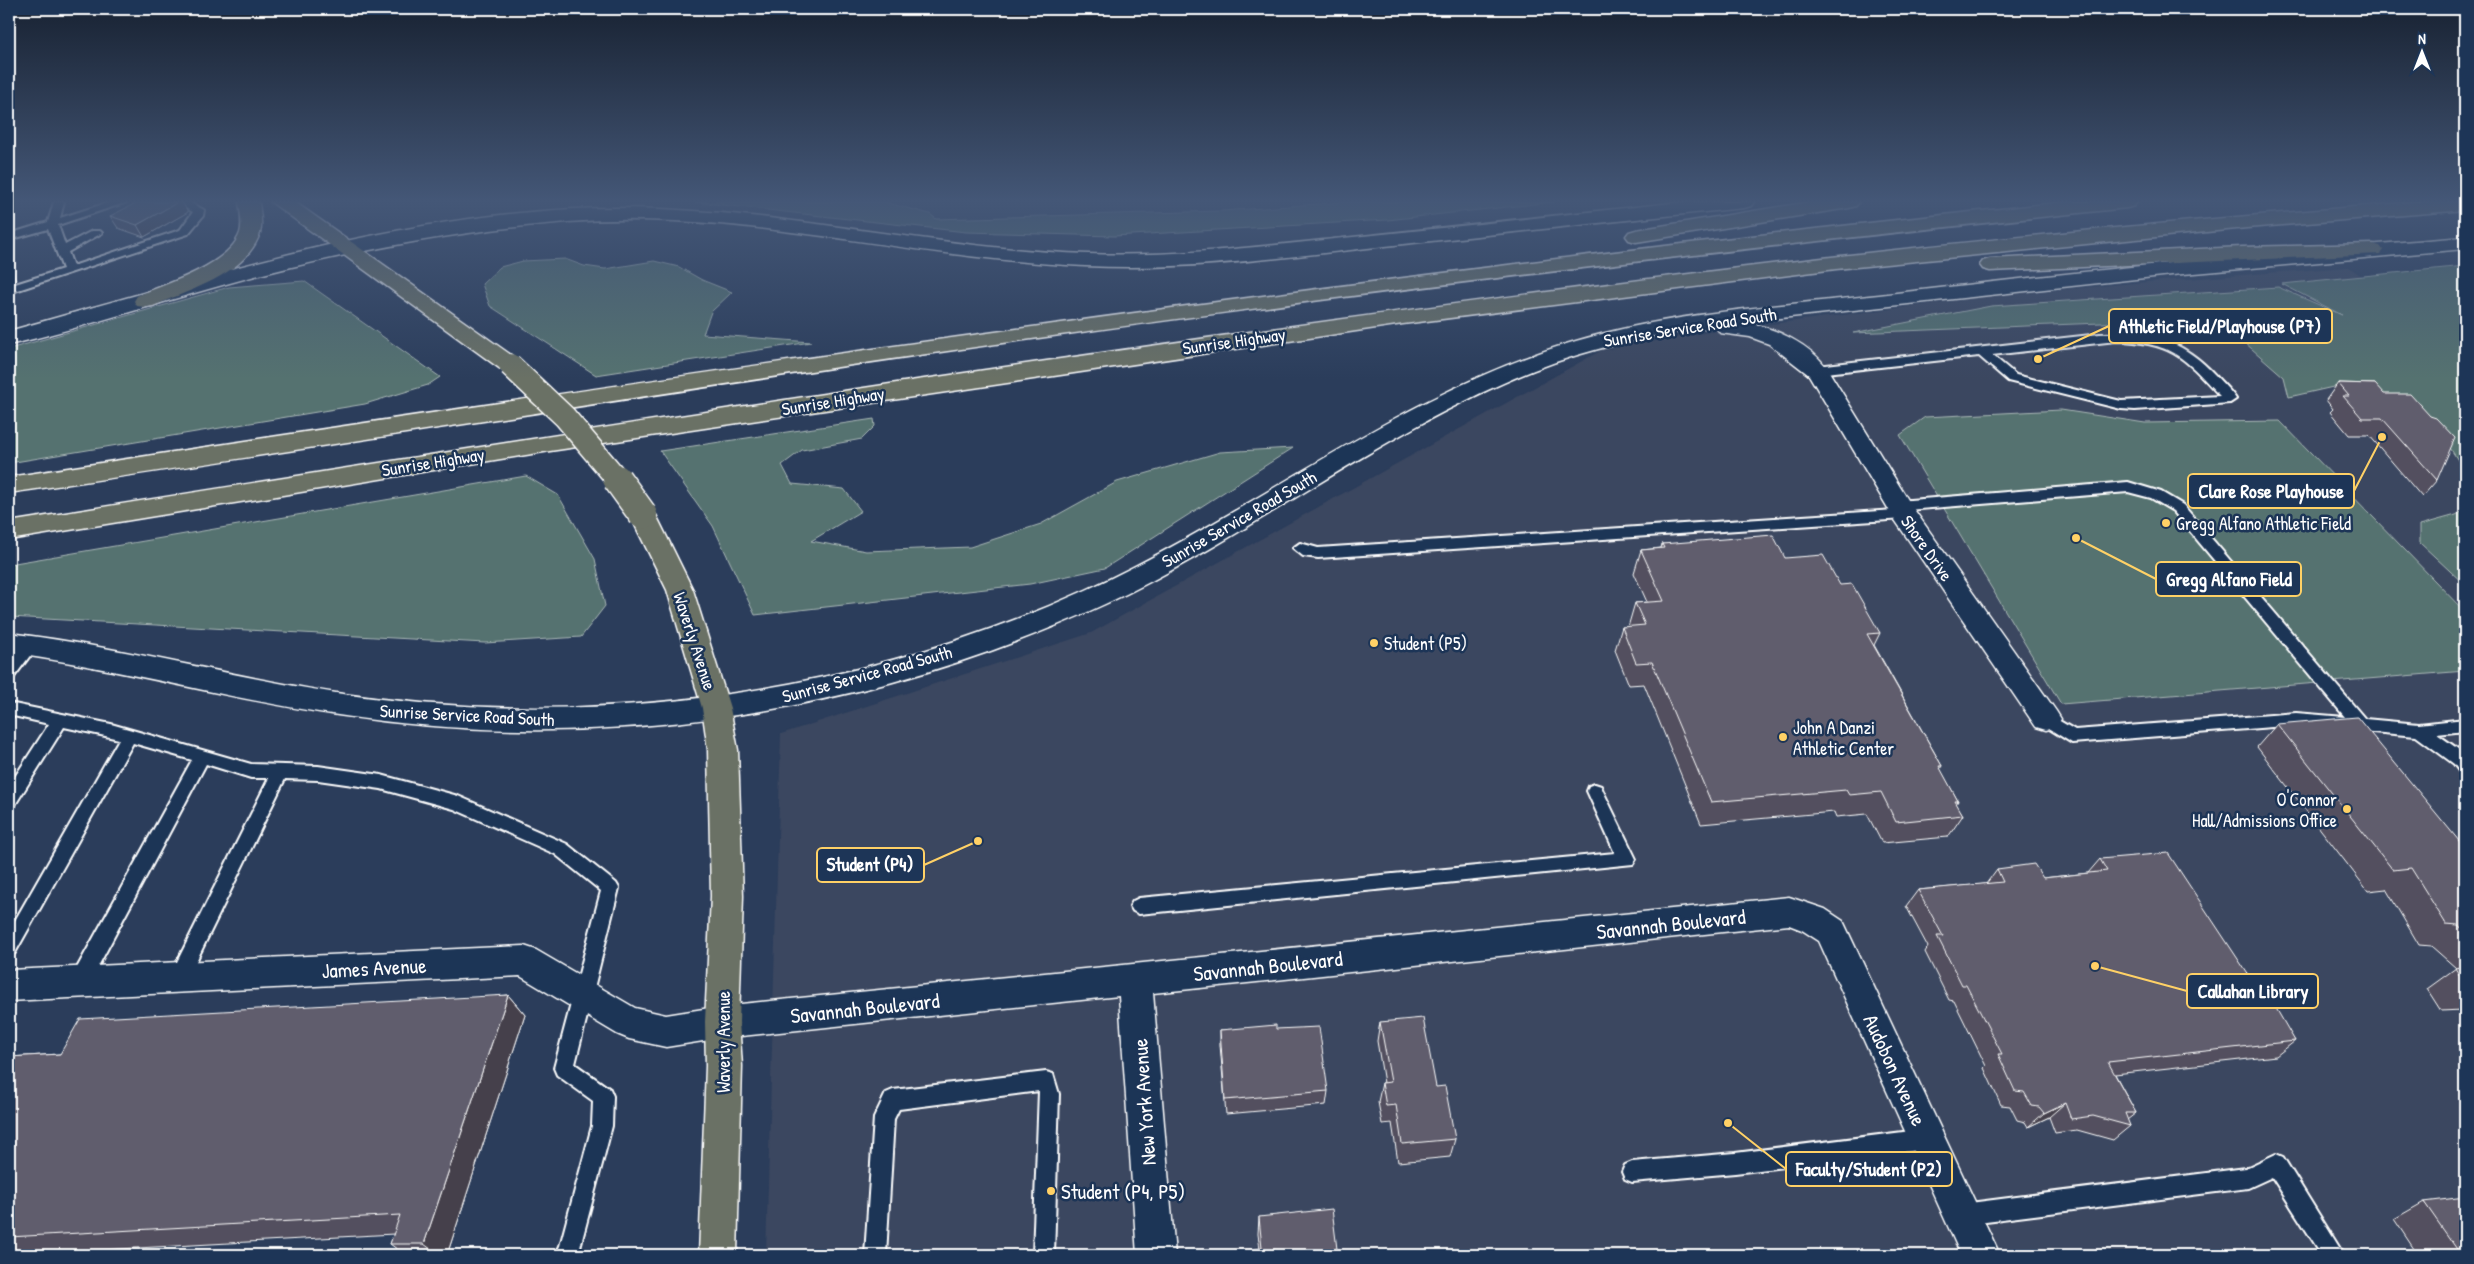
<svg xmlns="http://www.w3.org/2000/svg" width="2474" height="1264" viewBox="0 0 2474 1264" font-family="'Patrick Hand',sans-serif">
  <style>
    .built { fill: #3b4760 }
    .green { fill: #55726f; stroke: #aab8b7 }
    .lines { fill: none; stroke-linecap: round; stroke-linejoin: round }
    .service-casing { stroke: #fff; stroke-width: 4 }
    .minor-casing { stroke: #fff; stroke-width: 3 }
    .secondary-casing { stroke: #fff; stroke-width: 3 }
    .primary-casing { stroke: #fff; stroke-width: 3 }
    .motorway-casing { stroke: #fff; stroke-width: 3 }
    .service { fill: #1d3557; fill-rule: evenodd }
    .minor { fill: #1d3557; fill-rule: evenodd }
    .secondary { fill: #1d3557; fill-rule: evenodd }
    .primary { fill: #6b7165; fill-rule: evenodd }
    .motorway { fill: #6b7165; fill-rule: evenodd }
    .primary-bridge-far1-casing { stroke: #fff; stroke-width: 25; stroke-linecap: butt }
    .primary-bridge-casing { stroke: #fff; stroke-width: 31; stroke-linecap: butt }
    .primary-bridge-far1 { stroke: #6b7165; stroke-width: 22 }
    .primary-bridge { stroke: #6b7165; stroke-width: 28 }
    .wall { fill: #53505e; stroke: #fff }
    .shaded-wall { fill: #44414c; stroke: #fff }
    .building { fill: #615d6d; stroke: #fff }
    .poi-dot { fill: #ffd166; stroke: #1d3557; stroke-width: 2 }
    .labels { text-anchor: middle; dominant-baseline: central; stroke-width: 5; stroke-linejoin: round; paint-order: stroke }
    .street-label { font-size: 18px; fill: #fff; stroke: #1d3557 }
    .poi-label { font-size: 18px; fill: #fff; stroke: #1d3557; text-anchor: start }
    .near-street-label { font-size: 21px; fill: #fff; stroke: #1d3557 }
    .near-poi-label { font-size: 21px; fill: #fff; stroke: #1d3557; text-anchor: start }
    .leader { fill: none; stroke: #ffd166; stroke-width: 2 }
    .callout-dot { fill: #ffd166; stroke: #1d3557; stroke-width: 2 }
    .callout { fill: #1d3557; stroke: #ffd166; stroke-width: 2 }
    .callout-label { font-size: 19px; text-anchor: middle; font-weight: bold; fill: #fff }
  </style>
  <rect width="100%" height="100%" fill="#2b3d5b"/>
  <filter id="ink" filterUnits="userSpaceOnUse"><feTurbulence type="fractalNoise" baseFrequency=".02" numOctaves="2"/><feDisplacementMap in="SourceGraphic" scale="10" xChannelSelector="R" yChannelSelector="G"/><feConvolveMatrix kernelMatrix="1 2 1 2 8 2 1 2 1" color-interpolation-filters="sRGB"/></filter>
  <g filter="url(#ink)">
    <path class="built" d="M2349 267 2465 350V1255H766L781 734 1091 633 1602 350 1710 332 2000 295 2135 283Z"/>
    <path class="green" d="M695 202H884L930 214 936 219 1222 211 1344 202H1554L1387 220 1114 236 966 232Z
      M565 259 584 266 605 269 654 261 679 267 702 280 732 292 711 312 703 334 811 342 596 375 490 306 482 284 500 267 523 261Z
      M2465 266V471L2441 434 2342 385 2289 397 2284 377 2244 342 2175 320 1853 333 1991 306 2278 287 2342 315 2282 284Z
      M304 281 440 377 428 385 365 404 9 463V349L229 287Z
      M2061 410 2145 423 2280 421 2465 612V671L2061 704 1900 435 1925 417Z
      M874 419 875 426 862 439 802 450 782 465 792 484 844 489 861 511 811 541 866 551 970 547 1041 524 1117 482 1220 452 1293 448 1105 568 1030 584 755 615 713 526 660 451Z
      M526 476 558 495 595 559 605 606 581 637 485 643 9 617V564Z
      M2465 510V585L2420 543V525L2456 515Z"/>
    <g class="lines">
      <g class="service-casing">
        <path id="service" d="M54 202H64L60 218 110 202H127L58 225 65 245 92 231H100L102 233 68 252 73 266 180 230 193 212 174 202H189L204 210 203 216 188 234 9 293V286L63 269 48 229 9 240V234L48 222Z
          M2100 334C2150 332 2181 338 2216 376 2222 383 2231 391 2236 399L2230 403 2135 410 2121 409 2008 381 1979 356 1817 374 1811 370 1817 366ZM2116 341C2172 342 2184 357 2220 396L2121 401 2016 375 1992 355Z
          M2128 482 2161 492 2183 505 2365 719 2419 724 2465 719V731L2437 734 2465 754V773L2459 771 2454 764 2416 736 2296 725 2072 743 2040 723 2038 719 2040 715 2046 713 2075 730 2296 713 2345 717 2173 511 2151 498 2128 492 1907 510 1911 514 1904 519 1318 558 1303 556 1293 548 1300 543 1318 548 1895 510 1891 506 1898 501Z
          M30 639 35 641 38 645 14 677 9 679V662L25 641Z
          M9 703 111 724 251 764 318 766 381 775 458 796 567 844 616 883 619 888 575 1064 610 1089 613 1096 612 1126 578 1255H555L560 1246 592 1126 593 1101 557 1075 554 1068 601 891 555 854 454 809 381 789 318 780 285 779 185 984 178 986 171 984 169 978 269 778H251L206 764 86 989 79 991 72 989 70 983 72 977 192 760 133 743 15 953 9 955V931L119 739 64 727 15 805 9 807V786L49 724 9 715Z
          M1595 784 1601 786 1603 791 1636 859 1633 864 1139 914 1133 911 1130 906 1133 901 1139 898 1615 853 1587 791 1589 786Z
          M1046 1072 1053 1074 1059 1094 1054 1255H1033L1039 1091 899 1109 894 1119 886 1255H865L874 1118 886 1093 893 1090Z
          M1927 1129 1934 1132 1937 1139 1934 1146 1927 1149 1735 1173 1632 1182 1625 1179 1622 1172 1625 1165 1632 1162 1735 1153Z
          M2276 1154 2283 1157 2344 1255H2322L2272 1177 2248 1188 1962 1224 1955 1221 1952 1214 1955 1207 1962 1204 2246 1168Z"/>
      </g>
      <g class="minor-casing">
        <path id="minor" d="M1817 363 1825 365 1913 508 2056 711 2061 719 2056 727 2046 730 2036 727 1895 520 1806 370 1809 365Z
          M1789 897 1825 909 1843 921 2000 1255H1961L1819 941 1802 930 1789 925 1153 993 1175 1255H1137L1119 996 722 1038 666 1047 629 1039 617 1034 520 976 9 1001V970L524 946 536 950 635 1008 666 1015 722 1006Z"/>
      </g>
      <g class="secondary-casing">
        <path id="secondary" d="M1681 202H1754L1751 206 1744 208C1621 220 1498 234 1376 247 1279 258 1183 271 1085 266 912 259 742 209 568 222 462 230 358 250 255 276 173 298 92 325 9 345V331C193 280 380 219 572 209 747 200 915 248 1088 254 1174 257 1258 247 1343 238 1455 227 1568 214 1681 202Z
          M2465 237V249L2172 275 1745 322C1775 328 1811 344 1828 370L1825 375 1817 377 1809 375 1769 344 1750 337 1720 333 1717 328 1719 326C1656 334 1593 347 1534 370 1383 430 1253 535 1105 604 866 715 599 755 338 715 227 699 119 668 9 653V633C119 646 226 676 336 693 590 731 852 696 1086 590 1253 514 1399 393 1576 341 1674 312 1778 306 1879 295 2074 272 2269 252 2465 237Z"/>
      </g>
      <g class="primary-casing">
        <path id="primary" d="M239 202H259C260 212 263 224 260 233 246 275 189 290 153 306L145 307 137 306 134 301 137 296C166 284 229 265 240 233 243 223 240 212 239 202Z
          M271 202H295L518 360 521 365 518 370 510 372 502 370Z
          M643 506 652 509 656 515 693 590 730 708 738 750 743 896 739 1022 742 1066 737 1255H699L706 1066 705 1022 711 896 708 750 702 708 667 590 630 515 634 509Z"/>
      </g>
      <g class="motorway-casing">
        <path id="motorway" d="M1810 202H1859L1856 206 1849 208 1636 242 1629 240 1626 236 1629 232 1636 230Z
          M2066 202H2137L2134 206 2127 208C1771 245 1415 285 1060 335 709 384 359 442 9 493V477C693 372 1378 272 2066 202Z
          M2414 202H2465V210L2247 228 1836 269 1403 324 550 451 9 540V522C615 425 1222 328 1831 257 2025 235 2220 218 2414 202Z
          M2373 244 2380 246 2383 250 2380 254 1990 271 1983 269 1980 265 1983 261 1990 259 2242 247Z"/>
      </g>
      <use href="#service" class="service"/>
      <use href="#minor" class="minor"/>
      <use href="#secondary" class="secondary"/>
      <use href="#primary" class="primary"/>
      <use href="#motorway" class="motorway"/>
      <g class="primary-bridge-far1-casing">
        <path id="primary-bridge-far1" d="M510 365 565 417 618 480"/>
      </g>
      <g class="primary-bridge-casing">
        <path id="primary-bridge" d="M617 479 643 515"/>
      </g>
      <use href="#primary-bridge-far1" class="primary-bridge-far1"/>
      <use href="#primary-bridge" class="primary-bridge"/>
    </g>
    <path class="wall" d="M188 212 144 237 118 228 110 216Z
      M2338 383 2375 384 2437 480 2422 497 2369 435H2349L2330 412 2333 409 2326 400Z
      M1662 544 1785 558 1840 585 1880 633 1874 645 1942 766 1940 769 1958 801 1956 804 1963 815 1948 837 1882 843 1867 814 1836 817 1834 812 1701 824 1644 684 1629 685 1615 650 1622 627H1628L1635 603 1647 602 1634 573 1641 550 1661 548Z
      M2277 724 2464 847H2465V1014L2462 1010 2441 1011 2427 989 2456 968 2431 946 2419 945 2386 889 2368 891 2257 747Z
      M2100 859 2259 991 2295 1041 2276 1056 2115 1074 2136 1113 2127 1120 2130 1126 2113 1140 2077 1130 2055 1133 2049 1117 2028 1127 2025 1122 2017 1120 2010 1106 2001 1105 1984 1068 1986 1066 1954 1001 1949 1000 1925 952 1928 947 1906 906 1918 890 1986 884 1997 869 2043 878 2088 873Z
      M508 995 525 1015 447 1255H405L390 1244 394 1234 9 1255V1057L60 1054Z
      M1380 1022 1436 1087 1455 1139 1450 1157 1398 1162 1392 1123 1382 1124 1378 1102 1382 1083H1384L1377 1041Z
      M1276 1029 1328 1091 1326 1105 1226 1114 1220 1045V1030Z
      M2424 1202 2465 1255H2418L2394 1219Z
      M1259 1217 1337 1249 1336 1255H1244V1251L1260 1249 1258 1234Z"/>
    <path class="shaded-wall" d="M178 202H182L188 212 144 237 137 225Z
      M9 262 16 280 9 282Z
      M508 995 525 1015 447 1255H439L424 1244Z
      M2065 1103 2049 1117 2028 1127 2044 1113Z"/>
    <path class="building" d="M138 202H178L137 225 110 216Z
      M2338 383 2375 384 2384 394H2410L2430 416 2436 418 2455 438 2437 480 2382 418H2362L2343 396H2349Z
      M1773 535 1785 558 1823 555 1840 585 1852 584 1880 633 1867 634 1942 766H1939L1958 801H1955L1963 815 1896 822 1881 792 1849 795 1846 790 1711 802 1652 662 1636 663 1622 627 1645 625 1635 603 1664 601 1641 550 1664 548 1662 544Z
      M2357 717 2464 847H2465V931L2458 925 2446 924 2411 868 2393 870 2277 724Z
      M2168 853 2259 991H2266L2295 1041 2108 1062 2136 1113H2125L2130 1126 2093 1116 2071 1119 2065 1103 2044 1113 2039 1107 2032 1106 2024 1092 2015 1091 1998 1054H2002L1966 985H1962L1937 936H1943L1918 890 2003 882 1997 869 2034 864 2043 878 2107 871 2100 859Z
      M2465 966V984L2455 968Z
      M508 995 424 1244H390L400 1215 9 1237V1057L60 1054 80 1019Z
      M1423 1018 1436 1087 1445 1086 1455 1139 1402 1144 1396 1105 1386 1106 1382 1083 1391 1082 1380 1022Z
      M1276 1025V1029L1319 1027 1328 1091 1225 1100 1220 1030Z
      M2465 1197V1255H2461L2424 1202Z
      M1332 1209 1337 1249 1316 1251 1317 1255H1244V1251L1262 1248 1259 1217Z"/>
  </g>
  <linearGradient id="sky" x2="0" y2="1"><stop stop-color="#182232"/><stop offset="0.53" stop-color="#445777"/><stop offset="1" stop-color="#445777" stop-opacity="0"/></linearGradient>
  <rect width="2474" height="379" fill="url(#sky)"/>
  <g class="poi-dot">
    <circle cx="2166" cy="523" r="5"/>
    <circle cx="1374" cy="643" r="5"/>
    <circle cx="1783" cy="737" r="5"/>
    <circle cx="2347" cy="809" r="5"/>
    <circle cx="1051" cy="1191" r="5"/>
  </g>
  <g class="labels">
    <g class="street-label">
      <text transform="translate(1690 327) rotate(-9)">Sunrise Service Road South</text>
      <text transform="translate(1234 341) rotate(-8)">Sunrise Highway</text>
      <text transform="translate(833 401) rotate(-9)">Sunrise Highway</text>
      <text transform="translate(433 462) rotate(-9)">Sunrise Highway</text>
      <text transform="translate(1239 519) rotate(-30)">Sunrise Service Road South</text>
      <text transform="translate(1927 548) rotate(55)">Shore Drive</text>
      <text transform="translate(695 641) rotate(72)">Waverly Avenue</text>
      <text transform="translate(867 674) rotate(-15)">Sunrise Service Road South</text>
      <text transform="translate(467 715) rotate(3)">Sunrise Service Road South</text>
      <text transform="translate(723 1042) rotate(-90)">Waverly Avenue</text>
    </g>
    <g class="poi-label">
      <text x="2176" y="523">Gregg Alfano Athletic Field</text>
      <text x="1384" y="643">Student (P5)</text>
      <text x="1793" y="727">John A Danzi<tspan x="1793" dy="21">Athletic Center</tspan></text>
      <text x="2337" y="799" text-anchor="end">O'Connor<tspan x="2337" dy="21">Hall/Admissions Office</tspan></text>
    </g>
    <g class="near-street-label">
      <text transform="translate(1671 924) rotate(-6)">Savannah Boulevard</text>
      <text transform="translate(1268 966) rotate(-6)">Savannah Boulevard</text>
      <text transform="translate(374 968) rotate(-3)">James Avenue</text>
      <text transform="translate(865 1008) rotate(-6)">Savannah Boulevard</text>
      <text transform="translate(1895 1070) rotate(65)">Audobon Avenue</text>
      <text transform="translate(1144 1102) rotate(-94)">New York Avenue</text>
    </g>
    <g class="near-poi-label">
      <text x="1061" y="1191">Student (P4, P5)</text>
    </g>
  </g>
  <path class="leader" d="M2038 359L2109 326M2382 437L2354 491M2076 538L2156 579M978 841L924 865M2095 966L2187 991M1728 1123L1786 1169"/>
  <g class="callout-dot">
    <circle cx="2038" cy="359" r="5"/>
    <circle cx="2382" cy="437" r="5"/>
    <circle cx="2076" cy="538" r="5"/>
    <circle cx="978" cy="841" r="5"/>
    <circle cx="2095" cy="966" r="5"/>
    <circle cx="1728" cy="1123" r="5"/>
  </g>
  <g class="callout">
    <rect x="2109" y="309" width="223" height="34" rx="5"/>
    <rect x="2188" y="474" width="166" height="34" rx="5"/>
    <rect x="2156" y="562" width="145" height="34" rx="5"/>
    <rect x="817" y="848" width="107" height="34" rx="5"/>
    <rect x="2187" y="974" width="131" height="34" rx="5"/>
    <rect x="1786" y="1152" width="166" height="34" rx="5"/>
  </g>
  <g class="callout-label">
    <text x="2220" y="333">Athletic Field/Playhouse (P7)</text>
    <text x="2271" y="498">Clare Rose Playhouse</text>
    <text x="2229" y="586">Gregg Alfano Field</text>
    <text x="870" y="871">Student (P4)</text>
    <text x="2253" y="998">Callahan Library</text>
    <text x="1869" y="1176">Faculty/Student (P2)</text>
  </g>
  <rect width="2474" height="1264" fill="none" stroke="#1d3557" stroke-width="30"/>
  <rect x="15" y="15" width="2444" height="1234" fill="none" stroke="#fff" stroke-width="2" filter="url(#ink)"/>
  <g transform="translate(2422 52)" stroke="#1d3557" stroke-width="4" paint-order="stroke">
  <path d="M0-4L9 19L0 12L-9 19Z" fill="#ffffff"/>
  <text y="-8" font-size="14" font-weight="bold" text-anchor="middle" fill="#ffffff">N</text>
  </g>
</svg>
